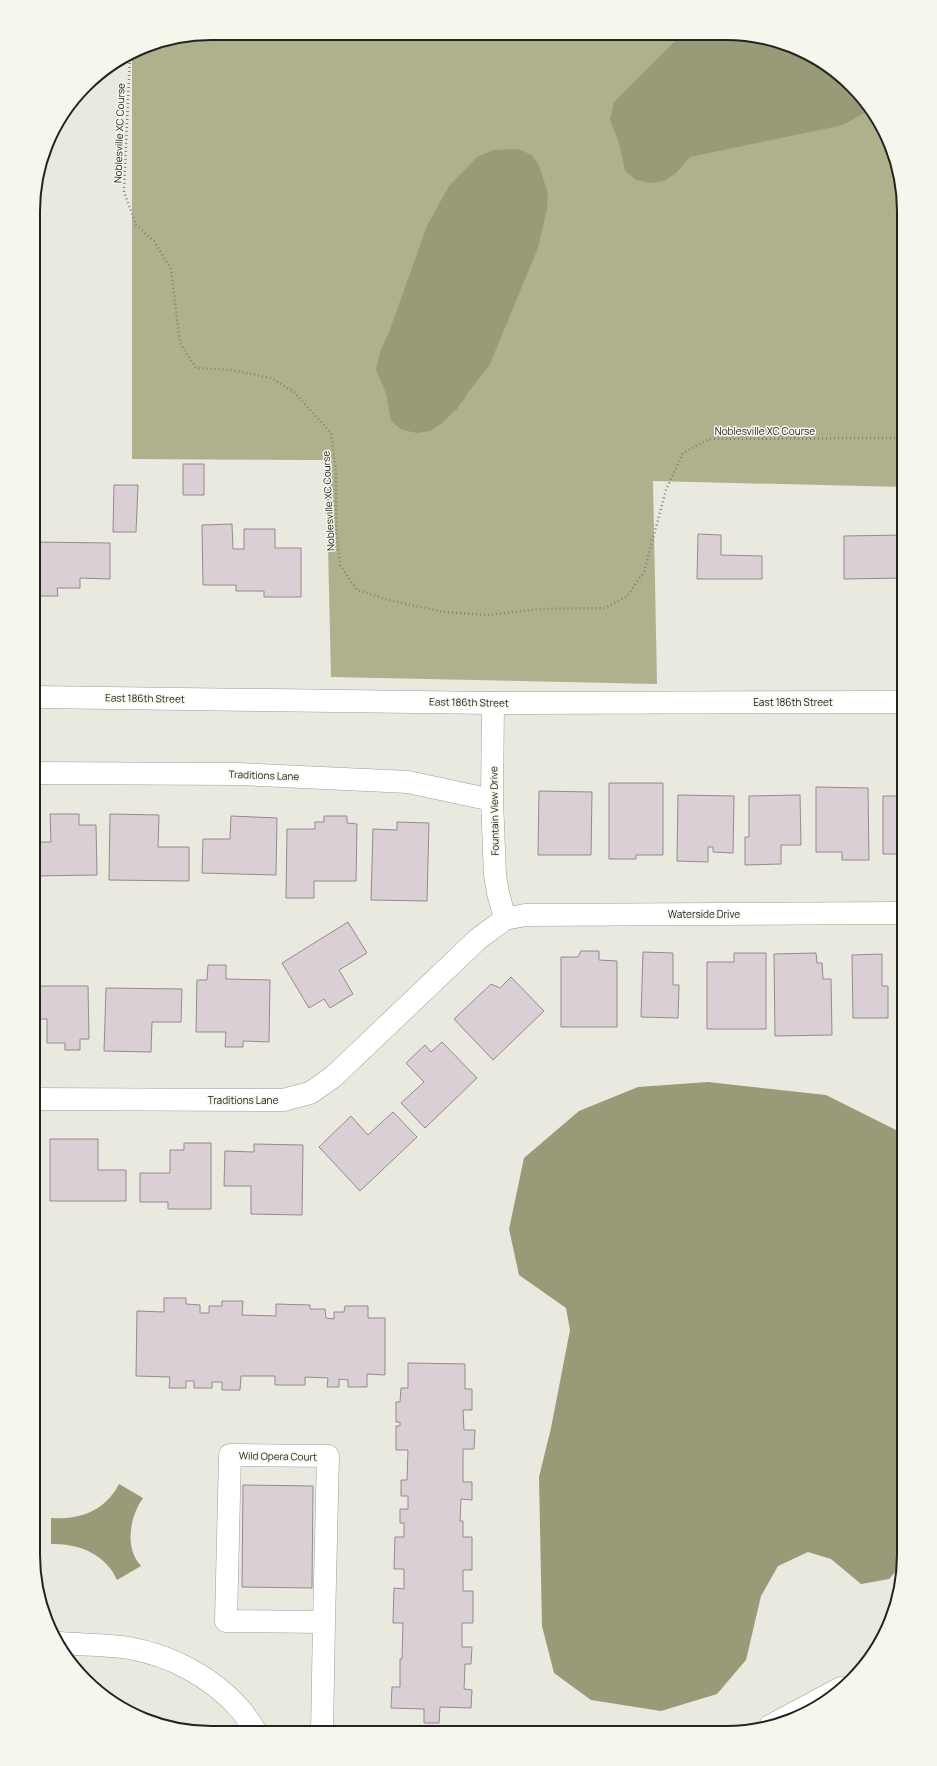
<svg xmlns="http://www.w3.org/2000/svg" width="937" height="1766" viewBox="0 0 937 1766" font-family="Manrope,sans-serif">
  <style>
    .forest { fill: #afb18d }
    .water { fill: #999a78 }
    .building { fill: #dacfd5; stroke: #948a90 }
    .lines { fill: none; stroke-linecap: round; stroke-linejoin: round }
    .minor-casing { stroke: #9d9e94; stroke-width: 23 }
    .tertiary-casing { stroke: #9d9e94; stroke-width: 23 }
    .path { stroke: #808079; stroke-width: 2.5; stroke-dasharray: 1 3; stroke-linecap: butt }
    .minor { stroke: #fff; stroke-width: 22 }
    .tertiary { stroke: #fff; stroke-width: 22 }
    .labels { text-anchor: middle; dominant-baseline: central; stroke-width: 3; stroke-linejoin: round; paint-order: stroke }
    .street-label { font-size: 10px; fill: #232420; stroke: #f6f7ec }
    .rim { fill: none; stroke: #232420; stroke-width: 2 }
  </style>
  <rect width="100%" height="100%" fill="#e9e9df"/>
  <path class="forest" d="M211 33 760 36 804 51 843 77 874 112 895 154 904 211V487L653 481 657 684 331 677 326 460 132 459V54L143 46Z"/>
  <path class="water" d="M680 36H760L804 51 843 77 871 109 843 125 690 157 676 173 664 181 651 183 636 180 625 171 619 143 610 120 614 102Z
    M518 149 532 155 539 166 548 193 547 209 538 248 489 366 470 390 457 409 442 423 430 431 417 433 402 430 391 421 386 393 376 370 380 352 389 332 427 226 449 186 478 156 494 150Z
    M708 1082 826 1095 904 1134V1562L889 1579 861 1584 831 1559 808 1552 778 1566 761 1596 746 1660 717 1694 661 1711 591 1700 554 1673 542 1626 539 1477 551 1428 570 1330 566 1308 519 1275 509 1229 524 1158 579 1111 638 1087Z
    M119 1484 143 1498C130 1516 124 1548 141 1566L117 1580C106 1554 78 1543 51 1544V1518C80 1520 105 1511 119 1484Z"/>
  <path class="building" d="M183 464H204V495H183Z
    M114 485H138L136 532H113Z
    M232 524 233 549H244V529H275V548H301V597H264V591H236V585H203L202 525Z
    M698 534 721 535V555L762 556V579H697Z
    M904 535V578L844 579V536Z
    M34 542 110 543V579L80 578V588H57L58 596H34Z
    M609 783H663V855H636V859H609Z
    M816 787 868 788 869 860H842V852H816Z
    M539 791 592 792 591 855H538Z
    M678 795 734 796 733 853 713 852V847H708V862L677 861Z
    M800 795 801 845H781V864L745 865V837H749V796Z
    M883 796H904V854H883Z
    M50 814H79V825H96L97 875 34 876V842H51Z
    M110 814 159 815 158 847H189V881L109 880Z
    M231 816 277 818 276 875 202 873 203 839H230Z
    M324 816H347V823L357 824 356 881H314V898H286L287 829H315V822H324Z
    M397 822 429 823 427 901 371 900 373 829 397 830Z
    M348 922 367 953 339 970 353 994 330 1008 324 999 309 1008 282 963Z
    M581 951H599V960L617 961V1027H561V957H578Z
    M643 952 673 953V985H679L678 1018 641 1017Z
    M734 953H766V1029H707V962H734Z
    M816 953 817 963H822L823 979H831L832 1035 775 1036 774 954Z
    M882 954V986H888V1018H853L852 955Z
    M208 965H226V979L270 980 269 1042 243 1041V1047H225L226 1032H196L197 980H207Z
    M511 977 544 1011 493 1060 454 1019 491 984 500 988Z
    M34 986H88L89 1039H80V1050H65V1043H47V1019H34Z
    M106 988 182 989 181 1022H152L151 1052 104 1051Z
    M442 1042 477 1078 425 1128 401 1103 424 1082 406 1063 425 1045 431 1052Z
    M393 1112 417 1137 360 1191 319 1147 351 1116 368 1135Z
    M50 1139H98V1170H126V1201H50Z
    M33 1141H35L36 1214H33Z
    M184 1143H211V1209H168V1202H140V1173H170V1150H184Z
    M254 1144 303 1145 302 1215 251 1214V1186H224L225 1151 254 1152Z
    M164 1298H186V1304L200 1305V1313H209V1306H222V1301H243L242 1315 276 1316V1304L310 1305V1309H325L326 1318 334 1319V1312H344L345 1306H368V1318H385V1375L367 1374V1387H348V1380L339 1379V1387H327L328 1378 305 1377V1385H275V1376H241L240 1390H222V1382H212V1388H194V1381H186V1388H169L170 1377 136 1376 137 1311 164 1312Z
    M408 1363 465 1364V1389H472V1410H463L464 1430H475L474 1449H463V1482H472V1500L461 1499 460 1521H463V1537H472V1570H463V1591H473V1623H462V1647H472L471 1664H465L464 1689 472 1690 471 1708 440 1707 439 1723H424V1709L391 1708 392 1687H400V1659H402L403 1623H393L394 1588 404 1589V1569H394L395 1537H404V1523H400V1509H408V1496H401V1480H407L408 1450H396V1426H400V1422H396V1402H400L401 1388H408Z
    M243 1485 313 1486 312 1588 242 1587Z"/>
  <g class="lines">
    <g class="minor-casing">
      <path id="minor" d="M493 703 492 800 495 875 498 893 505 919
        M34 773 238 774 408 782 492 800
        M34 1099 283 1100 310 1093 333 1077 478 939 505 919 525 915 904 913
        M230 1455 328 1456 324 1622 226 1621Z
        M58 1643C81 1645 106 1644 129 1648 170 1655 212 1677 240 1709 246 1716 251 1724 256 1732
        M770 1726 841 1688
        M322 1732 324 1622"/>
    </g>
    <g class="tertiary-casing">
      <path id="tertiary" d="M34 697 493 703 904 702"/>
    </g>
    <path class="path" d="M130 55 124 192 136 225 154 241 171 269 180 343 196 368 231 370 271 378 294 392 331 433 336 472V526L340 565 357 590 389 600 444 612 487 615 540 609 605 608 627 596 644 572 666 490 683 453 709 439 904 438"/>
    <use href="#minor" class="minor"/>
    <use href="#tertiary" class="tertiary"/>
  </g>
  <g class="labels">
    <g class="street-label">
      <text transform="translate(119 133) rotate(-88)">Noblesville XC Course</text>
      <text x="765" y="431">Noblesville XC Course</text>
      <text transform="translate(328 501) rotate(-93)">Noblesville XC Course</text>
      <text transform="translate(145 698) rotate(1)">East 186th Street</text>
      <text transform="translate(469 702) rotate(1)">East 186th Street</text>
      <text x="793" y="702">East 186th Street</text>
      <text transform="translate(264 775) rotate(2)">Traditions Lane</text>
      <text transform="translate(494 811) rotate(-91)">Fountain View Drive</text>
      <text x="704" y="914">Waterside Drive</text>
      <text x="243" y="1100">Traditions Lane</text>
      <text transform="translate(278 1456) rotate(1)">Wild Opera Court</text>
    </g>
  </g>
  <path d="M0 0H937V1766H0ZM211 40H726A171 171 0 0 1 897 211V1555A171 171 0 0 1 726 1726H211A171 171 0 0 1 40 1555V211A171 171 0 0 1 211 40Z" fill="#f6f7ec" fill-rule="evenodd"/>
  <path class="rim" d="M211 40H726A171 171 0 0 1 897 211V1555A171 171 0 0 1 726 1726H211A171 171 0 0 1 40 1555V211A171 171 0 0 1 211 40Z"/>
</svg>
